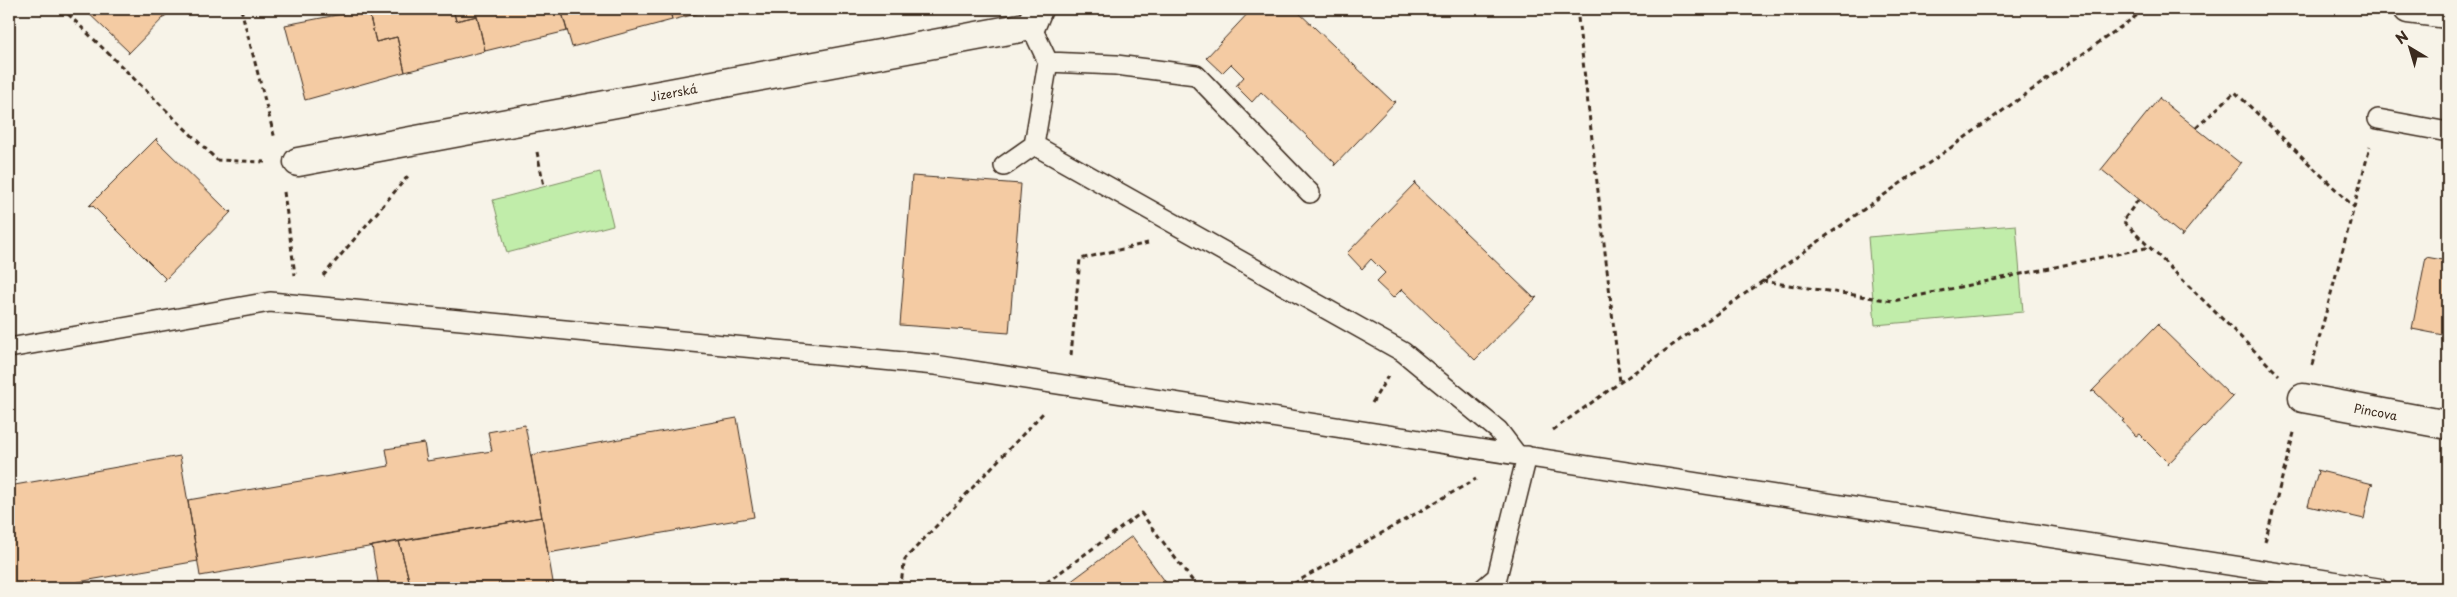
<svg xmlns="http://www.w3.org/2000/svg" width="2457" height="597" viewBox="0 0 2457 597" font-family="'Playpen Sans',sans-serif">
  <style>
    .garden { fill: #c1edaa; stroke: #7e8c64 }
    .building { fill: #f4cba3; stroke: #3b2a1e }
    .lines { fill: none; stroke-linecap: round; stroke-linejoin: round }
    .service-casing { stroke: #3b2a1e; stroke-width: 22 }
    .minor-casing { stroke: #3b2a1e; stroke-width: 31 }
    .path { stroke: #3b2a1e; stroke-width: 3; stroke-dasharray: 5 4; stroke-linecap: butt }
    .service { stroke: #f7f3e8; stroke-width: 19 }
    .minor { stroke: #f7f3e8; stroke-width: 28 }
    .labels { text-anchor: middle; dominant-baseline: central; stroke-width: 4; stroke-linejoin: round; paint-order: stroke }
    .street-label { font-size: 12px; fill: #3b2a1e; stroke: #f7f3e8 }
  </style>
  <rect width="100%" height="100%" fill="#f7f3e8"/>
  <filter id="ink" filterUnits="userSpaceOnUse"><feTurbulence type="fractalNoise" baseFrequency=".02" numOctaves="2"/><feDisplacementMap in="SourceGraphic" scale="10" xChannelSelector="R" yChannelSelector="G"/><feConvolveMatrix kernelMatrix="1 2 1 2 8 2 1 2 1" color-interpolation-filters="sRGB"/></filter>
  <g filter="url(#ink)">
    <path class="garden" d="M600 172 613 225 507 253 493 200Z
      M2016 225 2023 312 1875 325 1868 237Z"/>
    <path class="building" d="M84 9H172L128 54 129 52Z
      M368 9H453L456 21 477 16 485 51 405 72 397 37 376 42Z
      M368 9 376 42 397 37 405 72 305 100 285 25Z
      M453 9H561L567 31 485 51 477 16 456 21Z
      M561 9H670L672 20 572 47Z
      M670 9H716L672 20Z
      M1252 9H1295L1393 102 1396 101 1334 166 1335 163 1261 92 1252 102 1236 86 1244 77 1231 64 1222 73 1206 58Z
      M2160 97 2159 98 2196 128 2240 163 2242 162 2181 237 2182 235 2102 170 2100 171Z
      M157 138 156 140 229 212 232 211 164 281 165 278 92 205 89 206Z
      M912 176 1021 184 1009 333 900 325Z
      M1416 182 1415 184 1534 298 1537 297 1475 360 1402 289 1393 298 1376 282 1385 273 1371 259 1362 269 1347 253Z
      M2426 257 2448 261V336L2412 329Z
      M2159 323 2158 325 2232 397 2234 396 2167 465 2168 463 2139 434 2136 436 2122 421 2124 420 2094 391 2091 392Z
      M737 418 754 517 548 553 531 455Z
      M525 425 542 517 200 576 188 500 389 466 386 449 424 443 427 461 492 451 488 432Z
      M180 456 198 561 44 588H9V486Z
      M2316 470 2373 484 2371 485 2364 519 2308 506 2318 472Z
      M542 517 554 588H411L399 541Z
      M1132 536 1170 588H1062Z
      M399 541 411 588H379L372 546Z"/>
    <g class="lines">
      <g class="service-casing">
        <path id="service" d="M1048 62 1116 65 1196 75 1310 193
          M2378 119 2448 132
          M1034 145 1403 352 1498 430 1517 455
          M1004 166 1034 145 1048 62 1031 26
          M9 348 270 302 935 365 2378 588
          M1484 588 1497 577 1527 456"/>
      </g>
      <g class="minor-casing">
        <g id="minor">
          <path d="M2408 9 2448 14"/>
          <path id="s1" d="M298 162 1031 26 1038 9"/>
          <path id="s2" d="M2303 398 2448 425"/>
        </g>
      </g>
      <path class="path" d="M241 9 275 139
        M1577 9 1620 382
        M68 14 217 160 265 162
        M2196 128 2235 92 2354 207
        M537 152 544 186
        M284 192 295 275
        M2138 200 2123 221 2279 375
        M323 276 408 176
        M1762 281 1893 301 2150 247
        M1071 355 1080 259 1148 243
        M2312 365 2370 147
        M1372 403 1388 376
        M1553 430 2146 9
        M2265 542 2295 429
        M900 588 905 559 1044 412
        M1039 588 1141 513 1198 588
        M1286 588 1476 479"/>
      <use href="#service" class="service"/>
      <use href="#minor" class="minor"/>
    </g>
  </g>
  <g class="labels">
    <g class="street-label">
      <text stroke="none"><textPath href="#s1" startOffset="382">Jizerská</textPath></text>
      <text stroke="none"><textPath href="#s2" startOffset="74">Pincova</textPath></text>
    </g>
  </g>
  <rect width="2457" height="597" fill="none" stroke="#f7f3e8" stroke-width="30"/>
  <rect x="15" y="15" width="2427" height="567" fill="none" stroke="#3b2a1e" stroke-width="2" filter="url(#ink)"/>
  <g transform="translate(2410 48) rotate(322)" stroke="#f7f3e8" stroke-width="4" paint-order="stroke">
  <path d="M0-4L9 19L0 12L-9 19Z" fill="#3b2a1e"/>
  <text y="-8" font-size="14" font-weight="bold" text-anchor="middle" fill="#3b2a1e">N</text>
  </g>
</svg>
